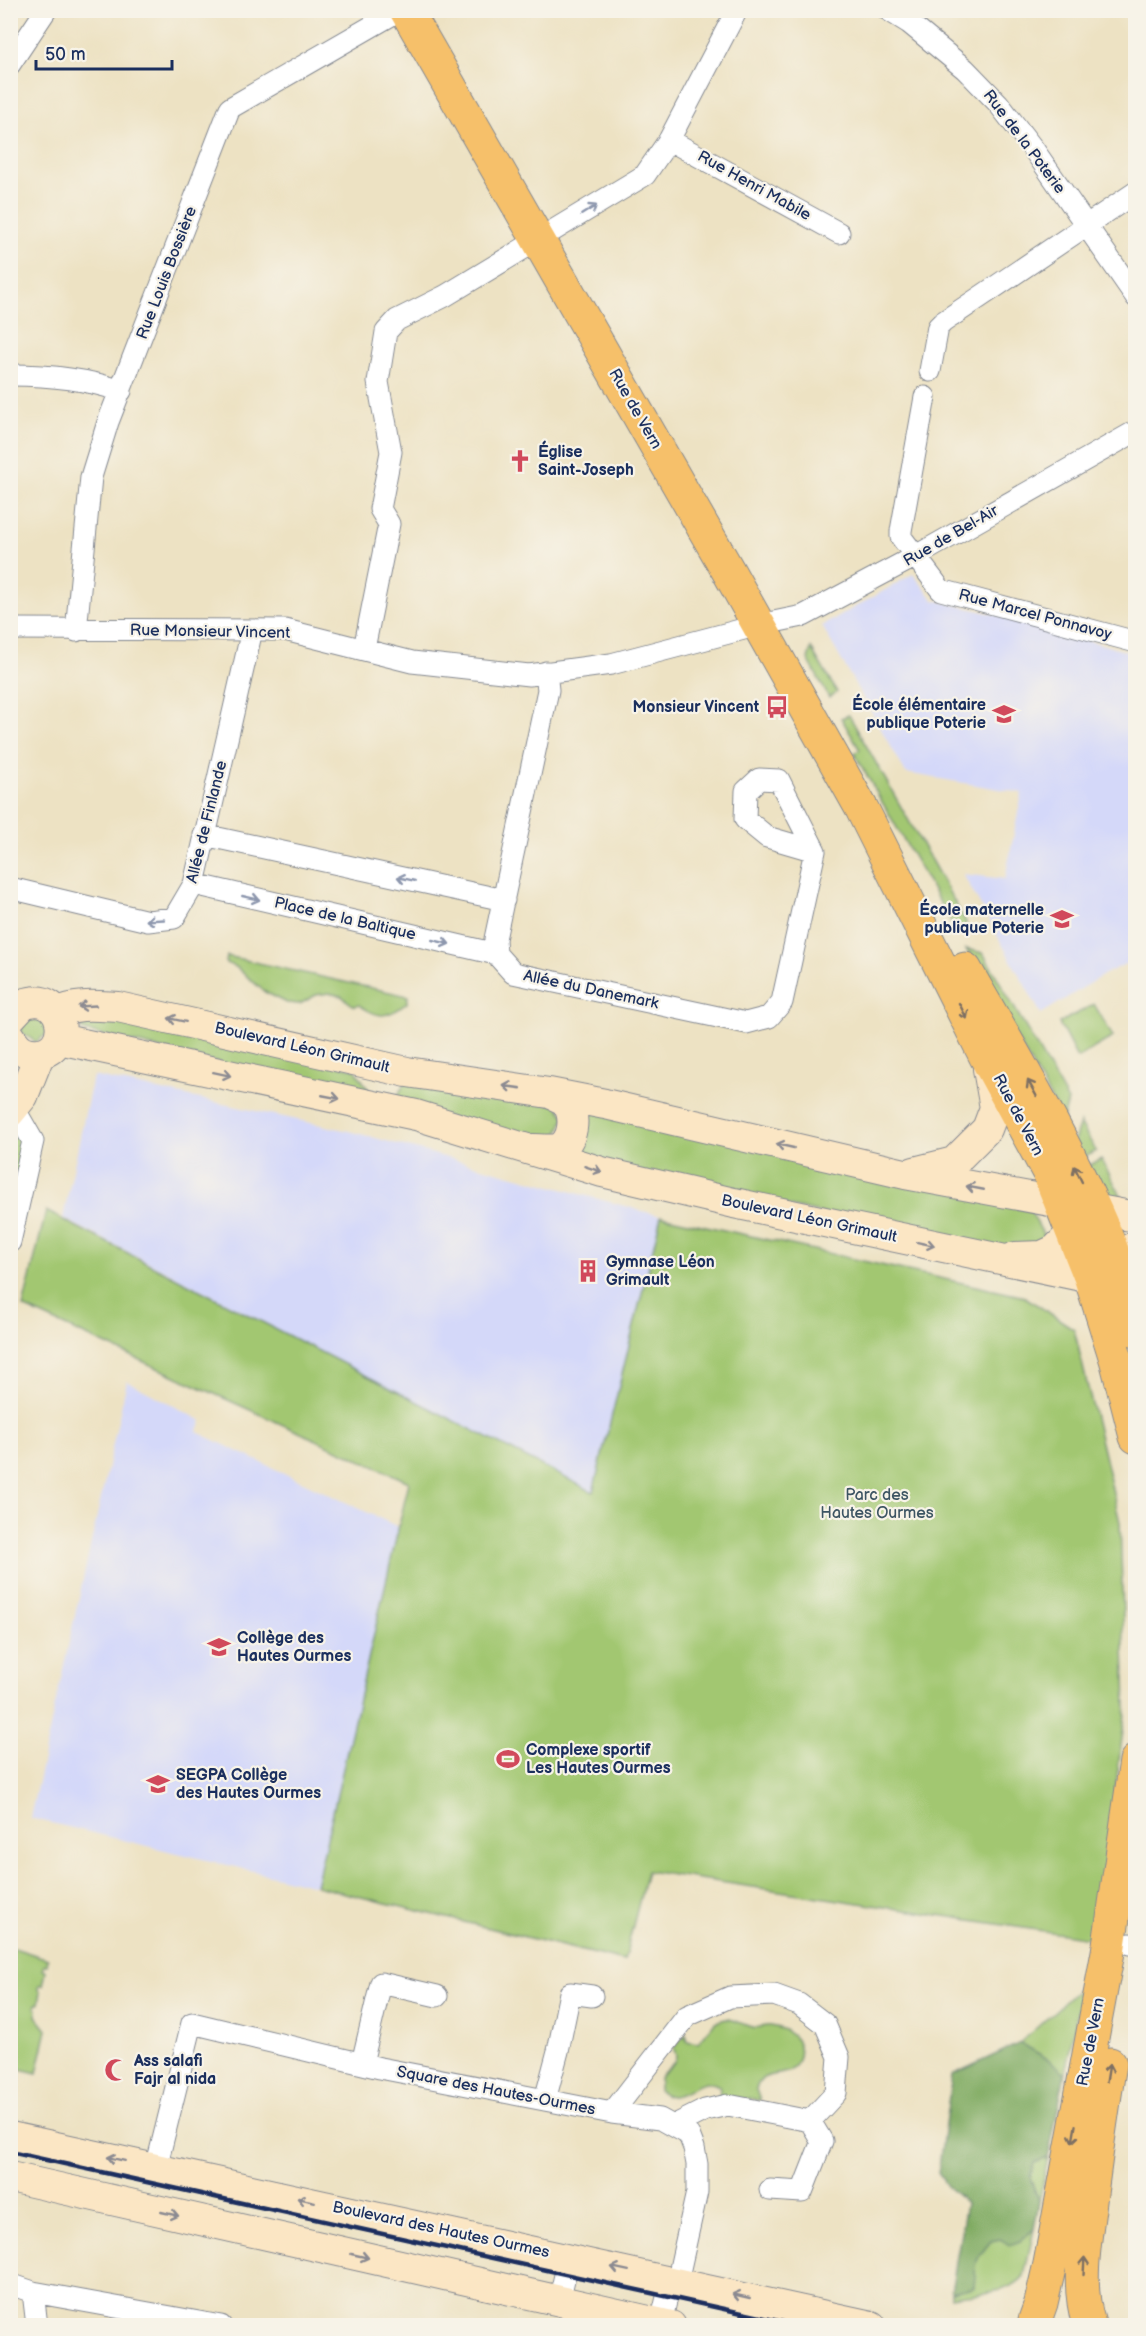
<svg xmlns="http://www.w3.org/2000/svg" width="1146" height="2336" viewBox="0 0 1146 2336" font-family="'Balsamiq Sans',sans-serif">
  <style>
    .built { fill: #d4d8f9 }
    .green { fill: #a2c771; stroke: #5e7b68; stroke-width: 1.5 }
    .forest { fill: #81ac63; stroke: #4e6e60; stroke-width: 1.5 }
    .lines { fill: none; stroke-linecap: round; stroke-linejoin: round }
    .street-casing { stroke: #848890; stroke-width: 23 }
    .secondary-casing { stroke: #848890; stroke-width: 32 }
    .primary-casing { stroke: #848890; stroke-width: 35 }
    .street { stroke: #fff; stroke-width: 21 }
    .secondary { stroke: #fbe6c4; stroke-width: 30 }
    .primary { stroke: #f6c06b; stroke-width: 33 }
    .rail { stroke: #1b2f5e; stroke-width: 4.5 }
    .oneway { stroke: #8d97ae }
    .oneway2 { stroke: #8b8a91 }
    .oneway3 { stroke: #7e7064 }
    .labels { text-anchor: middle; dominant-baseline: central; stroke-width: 4.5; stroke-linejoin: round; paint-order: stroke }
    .street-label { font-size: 16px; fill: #1b2f5e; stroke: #f7f3e8 }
    .poi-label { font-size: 16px; font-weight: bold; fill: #1b2f5e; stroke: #f7f3e8; text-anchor: start }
    .park-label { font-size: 16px; fill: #3d5563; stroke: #f7f3e8 }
  </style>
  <rect width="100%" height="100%" fill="#f7f3e8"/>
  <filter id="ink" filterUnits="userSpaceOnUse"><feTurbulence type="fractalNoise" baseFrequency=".0167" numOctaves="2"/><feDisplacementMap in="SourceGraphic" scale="12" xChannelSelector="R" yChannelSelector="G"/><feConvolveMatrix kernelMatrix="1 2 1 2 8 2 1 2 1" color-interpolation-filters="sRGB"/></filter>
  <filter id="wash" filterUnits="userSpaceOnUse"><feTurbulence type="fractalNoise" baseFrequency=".008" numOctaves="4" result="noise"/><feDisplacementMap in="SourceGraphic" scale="24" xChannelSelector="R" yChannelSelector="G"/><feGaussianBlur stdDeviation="1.35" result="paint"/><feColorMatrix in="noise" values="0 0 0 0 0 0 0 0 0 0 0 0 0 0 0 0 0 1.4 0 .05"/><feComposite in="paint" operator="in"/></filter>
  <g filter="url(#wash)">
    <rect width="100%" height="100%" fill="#ede2c3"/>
    <path class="built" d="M913 574 934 600 1014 619 1135 654V959L1105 974 1041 1014 963 874 1005 879 1022 793 906 773 822 626Z
      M93 1076 353 1132 661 1216 593 1492 63 1218Z
      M127 1381 202 1421 197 1432 398 1527 316 1886 30 1818Z"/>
    <path class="green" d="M811 648 837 692 829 698 808 659Z
      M849 715 966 922V927L960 931 955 929 854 753 860 750 841 718Z
      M966 949 983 953 1068 1101 1063 1120Z
      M227 956 408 996 407 1003C388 1018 379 1019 359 1005L354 1006 341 996 329 993 316 995 300 1004 287 1003 265 992 236 967 226 963Z
      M1094 1004 1113 1037 1077 1058 1059 1023Z
      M85 1013 355 1069 375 1100 81 1030Z
      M38 1015 45 1020 47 1034 36 1042 21 1032 24 1018Z
      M408 1078 557 1105 565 1117 553 1145 393 1103Z
      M577 1107 1027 1205 1048 1243 997 1253 560 1154Z
      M18 1119 25 1137 11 1208V1130Z
      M1080 1123 1096 1151 1083 1158 1074 1141Z
      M1101 1159 1122 1197 1120 1201C1104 1195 1096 1180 1088 1166Z
      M46 1211 593 1492 661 1216 1025 1297 1074 1329 1120 1522 1126 1707 1096 1939 647 1871 624 1961 316 1886 409 1482 23 1307Z
      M11 1947 48 1959 47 1965H44L43 1970 46 1971 43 1985H39V1990L41 1991 39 2004H36L35 2008 37 2009 36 2016 47 2030 37 2073 11 2067Z
      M1083 1985 1065 2073 1048 2059 1020 2043Z
      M726 2019C736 2019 743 2025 752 2027 759 2029 764 2025 771 2026 786 2028 803 2039 799 2056 793 2086 762 2063 756 2090L760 2100 718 2097 720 2090 719 2086C697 2072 679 2110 659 2090V2078C665 2068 683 2062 673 2049L685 2035 687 2041 698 2043 715 2022Z
      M1048 2158 1039 2202 1030 2177 1034 2163Z
      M1034 2229 1024 2276C1010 2295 973 2293 951 2297V2292L974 2287V2268L977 2258 991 2241 1000 2239 1020 2241Z"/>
    <path class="forest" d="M1020 2043 1048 2059 1065 2073 1048 2158 1034 2163 1030 2177 1039 2202 1034 2229 1020 2241 1010 2245 1000 2239 991 2241C972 2264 977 2260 974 2287L951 2292 966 2203 947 2186 938 2173 952 2075Z"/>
  </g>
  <g filter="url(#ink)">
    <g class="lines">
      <g class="street-casing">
        <path id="street" d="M888 10 909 23 965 69 998 103 1034 150 1136 297
          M10 64 46 10
          M669 140 839 233
          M930 371 938 327 943 322 1136 192
          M10 375C47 375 87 379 121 391
          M925 397 901 531V537L941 590 1136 642
          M10 629 285 630 412 662 529 675 611 664 759 625 803 616 916 556 1136 431
          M76 631 91 477 108 422 230 108 400 10
          M364 649 389 524 380 509 391 452 378 382 386 332 397 320 445 296 645 175 669 140 737 10
          M546 672 548 690 495 939 496 954 513 973 746 1023 769 1017 782 1002 815 851 779 780 759 779 746 791 745 819 767 837 815 851
          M204 835 504 900
          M194 884 496 954
          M10 888 148 921 174 918 194 884 252 630
          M10 1242 33 1141 14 1108
          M1130 1944 1136 1945
          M362 2063 381 1983 437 1996
          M545 2100 558 2051 570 1993 592 1996
          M612 2113 687 2016 730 1997 774 1995 799 2004 825 2024 839 2057 836 2093 810 2121 728 2105 705 2110 673 2126
          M156 2168 192 2023 380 2068 612 2113 660 2119 689 2135 694 2148 697 2164V2192L677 2282
          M770 2190 802 2192 822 2141 810 2121
          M10 2284 33 2292 37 2326
          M33 2292 221 2326
          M559 2301 569 2258
          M661 2323 671 2280"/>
      </g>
      <g class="secondary-casing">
        <path id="secondary" d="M57 1013C76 1003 97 1006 118 1007L407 1072 549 1093 605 1104 905 1174 1136 1217
          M10 1018 23 1004C68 987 75 1058 31 1053 21 1052 15 1045 10 1036
          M59 1039 416 1115 602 1172 734 1203 1110 1282
          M10 1112 23 1096 40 1053
          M533 1149C540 1149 550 1150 557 1149 574 1144 577 1114 566 1102 562 1098 554 1095 549 1093
          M914 1172 954 1162 987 1129 995 1108 988 1069
          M1015 1257 1042 1256 1055 1250 1089 1216
          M1098 1273 1114 1257 1136 1246
          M10 2137 871 2326
          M10 2177 671 2326"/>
      </g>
      <g class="primary-casing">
        <path id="primary" d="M406 10 730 574 862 809 986 1057 1049 1173 1091 1279 1116 1359 1136 1437
          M965 969C1023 1070 1084 1171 1124 1282 1129 1297 1131 1314 1136 1330
          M1035 2320 1041 2303 1050 2264 1108 1952 1136 1761
          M1089 2324C1076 2285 1085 2241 1090 2201 1096 2155 1102 2110 1110 2064"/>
      </g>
      <use href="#street" class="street"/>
      <use href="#secondary" class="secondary"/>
      <use href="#primary" class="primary"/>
      <path class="rail" d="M10 2152 801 2326"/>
    </g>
    <defs><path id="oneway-shaft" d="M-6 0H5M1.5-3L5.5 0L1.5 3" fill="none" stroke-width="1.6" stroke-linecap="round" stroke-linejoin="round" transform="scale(1.5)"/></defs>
    <g class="oneway">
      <use href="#oneway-shaft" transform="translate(589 210) rotate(-32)"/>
      <use href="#oneway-shaft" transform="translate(406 879) rotate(-168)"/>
      <use href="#oneway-shaft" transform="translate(251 898) rotate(13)"/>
      <use href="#oneway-shaft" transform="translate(155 920) rotate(177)"/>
      <use href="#oneway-shaft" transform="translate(441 942) rotate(13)"/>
    </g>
    <g class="oneway2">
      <use href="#oneway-shaft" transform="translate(87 1006) rotate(177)"/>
      <use href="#oneway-shaft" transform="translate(177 1020) rotate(-168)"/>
      <use href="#oneway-shaft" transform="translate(222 1074) rotate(12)"/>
      <use href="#oneway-shaft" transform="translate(512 1087) rotate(-172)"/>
      <use href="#oneway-shaft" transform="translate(331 1097) rotate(11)"/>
      <use href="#oneway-shaft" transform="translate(785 1146) rotate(-167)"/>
      <use href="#oneway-shaft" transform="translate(593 1169) rotate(18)"/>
      <use href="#oneway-shaft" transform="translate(975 1188) rotate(-169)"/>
      <use href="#oneway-shaft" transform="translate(926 1244) rotate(12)"/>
      <use href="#oneway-shaft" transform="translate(116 2159) rotate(-168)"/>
      <use href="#oneway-shaft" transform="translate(306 2200) rotate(-168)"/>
      <use href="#oneway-shaft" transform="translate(170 2214) rotate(13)"/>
      <use href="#oneway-shaft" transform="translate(360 2256) rotate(13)"/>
      <use href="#oneway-shaft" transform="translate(620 2269) rotate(-168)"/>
      <use href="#oneway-shaft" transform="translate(741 2296) rotate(-167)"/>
    </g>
    <g class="oneway3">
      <use href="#oneway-shaft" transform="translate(963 1011) rotate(63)"/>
      <use href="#oneway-shaft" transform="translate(1032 1088) rotate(-119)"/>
      <use href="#oneway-shaft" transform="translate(1078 1174) rotate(-116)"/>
      <use href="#oneway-shaft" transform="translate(1108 2073) rotate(-81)"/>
      <use href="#oneway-shaft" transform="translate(1074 2134) rotate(100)"/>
      <use href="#oneway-shaft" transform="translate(1084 2266) rotate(-87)"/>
    </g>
  </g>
  <defs>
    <g id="church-bare" transform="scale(1.8)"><path d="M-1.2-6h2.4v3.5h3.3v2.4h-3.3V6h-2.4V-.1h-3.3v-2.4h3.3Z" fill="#d1495b" stroke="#f7f3e8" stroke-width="2.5" paint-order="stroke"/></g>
    <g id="bus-bare" transform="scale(1.8)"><path d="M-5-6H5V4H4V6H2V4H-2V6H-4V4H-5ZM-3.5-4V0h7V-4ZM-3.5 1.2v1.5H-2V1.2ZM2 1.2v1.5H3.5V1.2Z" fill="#d1495b" stroke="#f7f3e8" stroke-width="2.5" paint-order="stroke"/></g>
    <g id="school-bare" transform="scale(1.8)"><path d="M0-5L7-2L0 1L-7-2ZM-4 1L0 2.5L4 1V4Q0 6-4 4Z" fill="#d1495b" stroke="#f7f3e8" stroke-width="2.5" paint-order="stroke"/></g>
    <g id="building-bare" transform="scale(1.8)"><path d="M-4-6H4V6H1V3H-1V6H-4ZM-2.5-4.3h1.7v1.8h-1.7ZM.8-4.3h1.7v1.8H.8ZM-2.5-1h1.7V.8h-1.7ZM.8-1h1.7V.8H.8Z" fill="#d1495b" stroke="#f7f3e8" stroke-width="2.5" paint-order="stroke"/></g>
    <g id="stadium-bare" transform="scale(1.8)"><path d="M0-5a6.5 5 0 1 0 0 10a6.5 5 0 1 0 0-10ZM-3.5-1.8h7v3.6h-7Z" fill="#d1495b" stroke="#f7f3e8" stroke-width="2.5" paint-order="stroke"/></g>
    <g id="mosque-bare" transform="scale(1.8)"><path d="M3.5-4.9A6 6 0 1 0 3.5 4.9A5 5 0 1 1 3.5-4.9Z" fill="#d1495b" stroke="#f7f3e8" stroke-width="2.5" paint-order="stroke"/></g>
  </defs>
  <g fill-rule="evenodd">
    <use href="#church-bare" x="520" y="461"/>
    <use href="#bus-bare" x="777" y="707"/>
    <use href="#school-bare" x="1004" y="714"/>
    <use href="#school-bare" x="1062" y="919"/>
    <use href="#building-bare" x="588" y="1271"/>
    <use href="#school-bare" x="219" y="1647"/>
    <use href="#stadium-bare" x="508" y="1759"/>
    <use href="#school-bare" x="158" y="1784"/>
    <use href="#mosque-bare" x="116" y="2070"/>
  </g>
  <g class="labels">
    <g class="street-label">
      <text transform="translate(1024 142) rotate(53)">Rue de la Poterie</text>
      <text transform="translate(754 186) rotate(29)">Rue Henri Mabile</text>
      <text transform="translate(167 273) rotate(-69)">Rue Louis Bossière</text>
      <text transform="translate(635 409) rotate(60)">Rue de Vern</text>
      <text transform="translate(951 536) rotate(-30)">Rue de Bel-Air</text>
      <text transform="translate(1035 615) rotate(15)">Rue Marcel Ponnavoy</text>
      <text transform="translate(210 632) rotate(1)">Rue Monsieur Vincent</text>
      <text transform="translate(207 822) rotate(-76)">Allée de Finlande</text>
      <text transform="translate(345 919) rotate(13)">Place de la Baltique</text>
      <text transform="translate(591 990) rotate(12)">Allée du Danemark</text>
      <text transform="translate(302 1048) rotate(13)">Boulevard Léon Grimault</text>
      <text transform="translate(1018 1115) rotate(62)">Rue de Vern</text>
      <text transform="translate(809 1219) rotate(12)">Boulevard Léon Grimault</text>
      <text transform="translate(1091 2042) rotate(-79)">Rue de Vern</text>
      <text transform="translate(496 2091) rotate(11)">Square des Hautes-Ourmes</text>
      <text transform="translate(441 2230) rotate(12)">Boulevard des Hautes Ourmes</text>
    </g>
    <g class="poi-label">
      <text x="538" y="452">Église<tspan x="538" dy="18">Saint-Joseph</tspan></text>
      <text x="986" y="705" text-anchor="end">École élémentaire<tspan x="986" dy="18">publique Poterie</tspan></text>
      <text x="759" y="707" text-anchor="end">Monsieur Vincent</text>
      <text x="1044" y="910" text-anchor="end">École maternelle<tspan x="1044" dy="18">publique Poterie</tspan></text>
      <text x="606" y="1262">Gymnase Léon<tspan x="606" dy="18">Grimault</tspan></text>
      <text x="237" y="1638">Collège des<tspan x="237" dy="18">Hautes Ourmes</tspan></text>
      <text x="526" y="1750">Complexe sportif<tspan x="526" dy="18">Les Hautes Ourmes</tspan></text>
      <text x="176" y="1775">SEGPA Collège<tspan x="176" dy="18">des Hautes Ourmes</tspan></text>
      <text x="134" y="2061">Ass salafi<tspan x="134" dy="18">Fajr al nida</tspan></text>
    </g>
    <g class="park-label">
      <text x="877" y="1495">Parc des<tspan x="877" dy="18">Hautes Ourmes</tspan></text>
    </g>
  </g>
  <rect width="1146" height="2336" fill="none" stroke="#f7f3e8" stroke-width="36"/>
  <path d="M36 60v9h136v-9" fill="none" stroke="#1b2f5e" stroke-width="3"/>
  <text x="45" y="60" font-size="18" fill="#1b2f5e" stroke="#f7f3e8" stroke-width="4.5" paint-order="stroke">50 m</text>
</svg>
